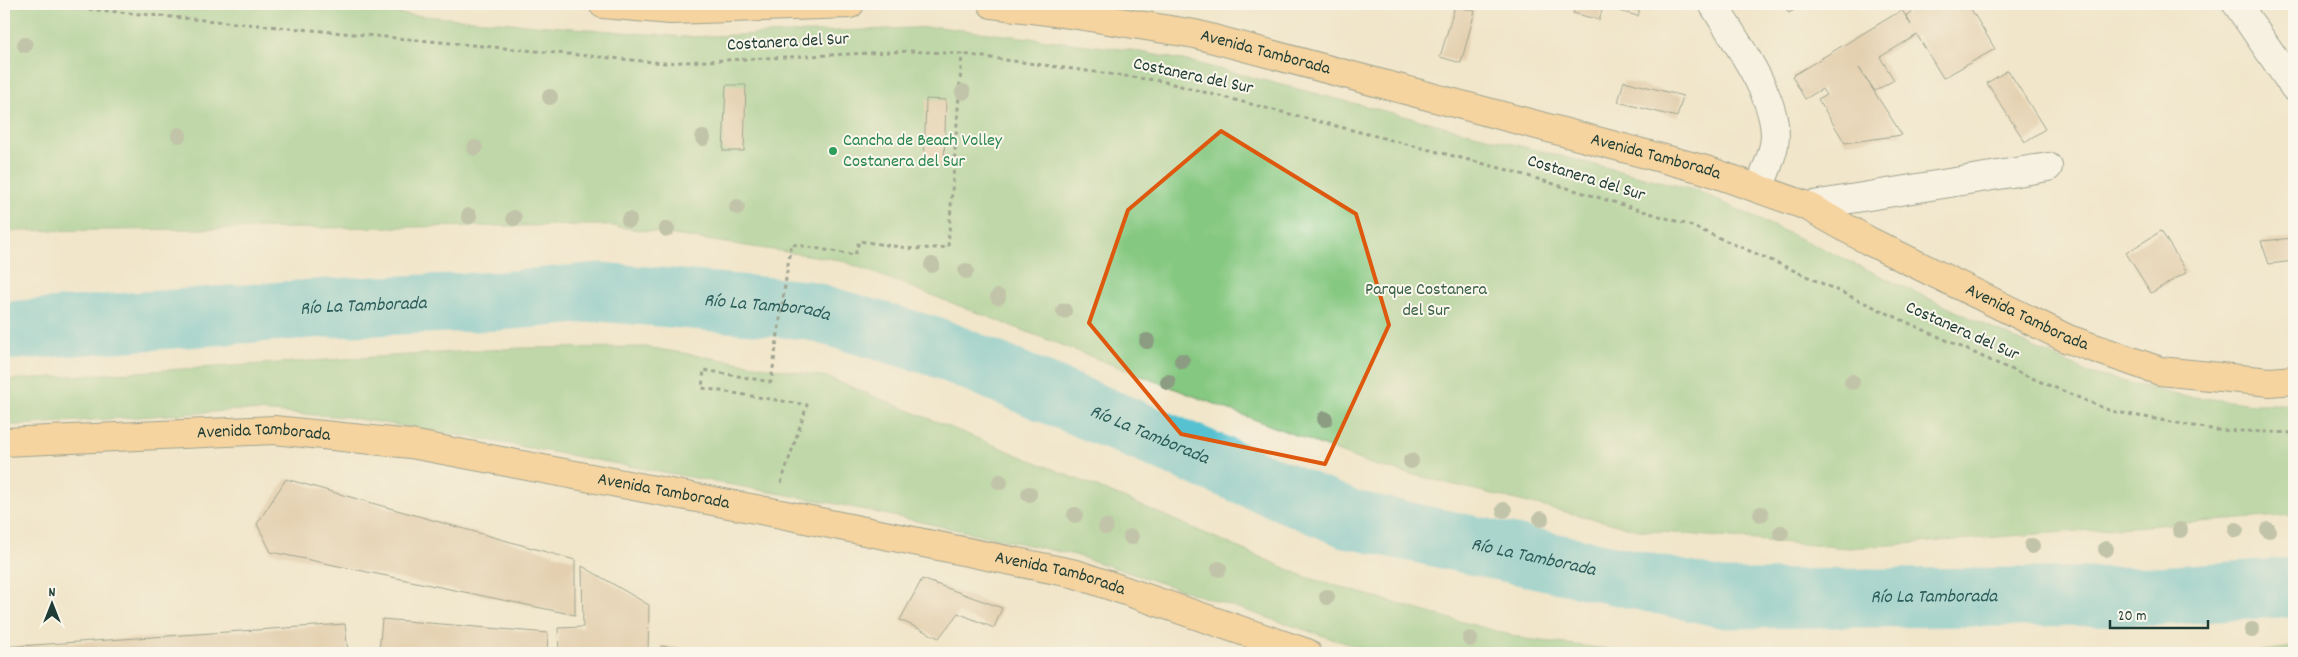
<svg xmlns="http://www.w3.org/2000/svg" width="2298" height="657" viewBox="0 0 2298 657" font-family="Dekko,sans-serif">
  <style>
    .green { fill: #85c881; stroke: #52825a }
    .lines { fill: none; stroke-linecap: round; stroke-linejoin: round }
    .river { stroke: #56c1d0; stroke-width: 59 }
    .building { fill: #d5b792 }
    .minor-casing { stroke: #3e564a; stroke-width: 30 }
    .major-casing { stroke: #3e564a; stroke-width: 30 }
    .path { stroke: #3e564a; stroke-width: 3; stroke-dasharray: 4 4; stroke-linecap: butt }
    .minor { stroke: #fff; stroke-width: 28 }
    .major { stroke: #fabe6e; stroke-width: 28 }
    .tree { fill: #8b9c82 }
    .marked { fill: none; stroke: #de580e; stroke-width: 4; stroke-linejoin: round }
    .leisure-dot { fill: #2e9e5b; stroke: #fbf7ec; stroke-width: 2 }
    .labels { text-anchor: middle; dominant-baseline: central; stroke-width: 4; stroke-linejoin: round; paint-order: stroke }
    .street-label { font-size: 18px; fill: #1f3d34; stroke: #fbf7ec }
    .leisure-label { font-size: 18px; fill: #27864d; stroke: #fbf7ec; text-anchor: start }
    .park-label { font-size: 18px; fill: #386047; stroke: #fbf7ec }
    .water-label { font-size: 19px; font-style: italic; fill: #2d5e5b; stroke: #fbf7ec }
  </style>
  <rect width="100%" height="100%" fill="#fbf7ec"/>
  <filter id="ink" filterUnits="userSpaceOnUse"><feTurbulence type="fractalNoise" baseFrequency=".02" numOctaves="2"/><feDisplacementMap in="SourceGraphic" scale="10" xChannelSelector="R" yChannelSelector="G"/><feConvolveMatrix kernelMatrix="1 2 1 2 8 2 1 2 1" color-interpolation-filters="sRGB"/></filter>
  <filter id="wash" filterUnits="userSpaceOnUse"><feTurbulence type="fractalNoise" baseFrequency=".0096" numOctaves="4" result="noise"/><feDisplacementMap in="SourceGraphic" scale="20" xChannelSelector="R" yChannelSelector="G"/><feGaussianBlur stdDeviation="1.12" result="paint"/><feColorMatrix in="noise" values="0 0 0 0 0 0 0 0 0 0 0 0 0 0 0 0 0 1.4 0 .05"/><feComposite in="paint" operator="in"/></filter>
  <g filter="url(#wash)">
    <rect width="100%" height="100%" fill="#f1e6ca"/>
    <path class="green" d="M4 4H273L686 37 938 27 1130 50 1192 62 1698 191 2089 373 2177 395 2254 404H2294V515L1849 548 1639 530 1373 465 840 260 606 225 4 231Z
      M646 347 827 377 1126 499 1306 577 1433 614 1526 639 1640 653H1376L1075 555 837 504 470 437 347 417 240 410 4 426V380L521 348Z
      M2294 647V653H2244Z"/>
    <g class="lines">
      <path class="river" id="s1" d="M4 331 327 308 501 301 600 292 807 310 939 348 1349 519 1726 599 2157 596 2294 587"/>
    </g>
    <g id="blocks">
      <path class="building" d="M1576 4H1641L1638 16 1603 7 1599 20 1573 13Z
        M1784 4H1804L1789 13Z
        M1926 4H1968L1995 49 1943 78 1917 35 1880 57 1894 80 1875 91 1859 68 1902 135 1845 143 1818 99 1826 95 1822 89 1805 99 1792 76 1902 10 1911 25 1906 15Z
        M1455 6 1475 11 1461 63 1440 57Z
        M2008 70 2045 129 2025 142 1987 83Z
        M1624 81 1683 96 1677 117 1618 102Z
        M726 85H746L744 151H723Z
        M926 99 946 100 944 165H924Z
        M2161 231 2187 272 2151 293 2126 253Z
        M2294 238V261L2269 264 2261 241Z
        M286 479 575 560V615L271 552 257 524Z
        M582 566 649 605 648 653H559L558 628 583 627Z
        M922 579 1002 608 994 628 958 613 939 638 900 620Z
        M382 619 548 633 547 653H379Z
        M345 624 348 653H4V647Z
        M661 646 716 652V653H660Z"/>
    </g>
  </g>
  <g filter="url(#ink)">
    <use href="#blocks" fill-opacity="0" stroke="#3e564a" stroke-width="1"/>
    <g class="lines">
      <g class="minor-casing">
        <path id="minor" d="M1713 4C1734 40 1782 102 1774 145 1771 160 1764 175 1759 189
          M2237 4 2294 87
          M1807 206 2048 167"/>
      </g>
      <g class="major-casing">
        <g id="major">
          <path d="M603 4 670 10 850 4"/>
          <path id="s2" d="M992 4 1071 14 1195 34 1706 170 1807 206 1869 241 2068 339 2160 371 2270 382 2294 380"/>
          <path id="s3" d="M4 442 274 430 411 444 771 512 1076 574 1307 653"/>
        </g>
      </g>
      <path class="path" d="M33 4 664 63 911 51 962 54 1161 81 1508 170 1689 225 1773 261 2005 367 2111 411 2216 430 2294 433
        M781 483 807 405 702 388 704 370 771 382 791 244 855 255 859 241 914 249 948 247 962 54"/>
      <use href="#minor" class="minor"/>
      <use href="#major" class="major"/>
    </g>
    <g class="tree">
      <circle cx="25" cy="45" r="8"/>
      <circle cx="963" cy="92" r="8"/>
      <circle cx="550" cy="97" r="8"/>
      <circle cx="179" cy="135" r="8"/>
      <circle cx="703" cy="138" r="8"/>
      <circle cx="475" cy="148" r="8"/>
      <circle cx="737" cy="207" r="8"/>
      <circle cx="469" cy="216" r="8"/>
      <circle cx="514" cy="218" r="8"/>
      <circle cx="629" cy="220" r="8"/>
      <circle cx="667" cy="229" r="8"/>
      <circle cx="932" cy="265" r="8"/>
      <circle cx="966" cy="271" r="8"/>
      <circle cx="998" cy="297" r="8"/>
      <circle cx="1064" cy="311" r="8"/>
      <circle cx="1147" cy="341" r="8"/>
      <circle cx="1182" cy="361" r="8"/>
      <circle cx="1168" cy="382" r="8"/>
      <circle cx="1852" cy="382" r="8"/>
      <circle cx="1325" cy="419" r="8"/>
      <circle cx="1411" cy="461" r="8"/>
      <circle cx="1000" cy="482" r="8"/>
      <circle cx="1029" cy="494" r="8"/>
      <circle cx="1504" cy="510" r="8"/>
      <circle cx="1761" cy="514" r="8"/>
      <circle cx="1075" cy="515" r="8"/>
      <circle cx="1541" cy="519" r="8"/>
      <circle cx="1106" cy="527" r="8"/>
      <circle cx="2180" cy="530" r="8"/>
      <circle cx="2236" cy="530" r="8"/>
      <circle cx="2268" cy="530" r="8"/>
      <circle cx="1781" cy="533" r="8"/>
      <circle cx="1131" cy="537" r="8"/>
      <circle cx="2032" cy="546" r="8"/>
      <circle cx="2106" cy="549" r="8"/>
      <circle cx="1219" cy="569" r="8"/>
      <circle cx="1327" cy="597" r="8"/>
      <circle cx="2252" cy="630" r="8"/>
      <circle cx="1470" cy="639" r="8"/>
    </g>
  </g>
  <path d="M0 0H2298V657H0ZM1221 131 1356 214 1389 325 1325 464 1181 434 1089 323 1128 210Z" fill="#f1e6ca" fill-opacity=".55" fill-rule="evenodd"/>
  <path class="marked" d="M1221 131 1356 214 1389 325 1325 464 1181 434 1089 323 1128 210Z"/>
  <circle class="leisure-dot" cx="833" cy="151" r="5"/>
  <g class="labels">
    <g class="street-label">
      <text transform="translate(788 43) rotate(-3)">Costanera del Sur</text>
      <text stroke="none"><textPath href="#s2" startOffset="278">Avenida Tamborada</textPath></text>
      <text transform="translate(1193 77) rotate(12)">Costanera del Sur</text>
      <text stroke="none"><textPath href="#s2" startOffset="682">Avenida Tamborada</textPath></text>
      <text transform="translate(1586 179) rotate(17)">Costanera del Sur</text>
      <text stroke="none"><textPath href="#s2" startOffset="1088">Avenida Tamborada</textPath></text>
      <text transform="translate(1962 332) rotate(24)">Costanera del Sur</text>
      <text stroke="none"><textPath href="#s3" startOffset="260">Avenida Tamborada</textPath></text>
      <text stroke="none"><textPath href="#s3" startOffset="665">Avenida Tamborada</textPath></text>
      <text stroke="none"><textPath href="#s3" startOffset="1070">Avenida Tamborada</textPath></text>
    </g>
    <g class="leisure-label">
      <text x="843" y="141">Cancha de Beach Volley<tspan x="843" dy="21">Costanera del Sur</tspan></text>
    </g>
    <g class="park-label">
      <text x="1426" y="290">Parque Costanera<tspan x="1426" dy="21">del Sur</tspan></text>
    </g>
    <g class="water-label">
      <text stroke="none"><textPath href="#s1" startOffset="360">Río La Tamborada</textPath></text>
      <text stroke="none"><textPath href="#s1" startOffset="765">Río La Tamborada</textPath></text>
      <text stroke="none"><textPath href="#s1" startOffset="1170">Río La Tamborada</textPath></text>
      <text stroke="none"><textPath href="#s1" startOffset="1575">Río La Tamborada</textPath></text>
      <text stroke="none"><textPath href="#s1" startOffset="1980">Río La Tamborada</textPath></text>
    </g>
  </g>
  <rect width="2298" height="657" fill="none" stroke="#fbf7ec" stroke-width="20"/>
  <g transform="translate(52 604)" stroke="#fbf7ec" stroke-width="4" paint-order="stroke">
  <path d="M0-4L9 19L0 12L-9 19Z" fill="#1f3d34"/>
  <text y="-8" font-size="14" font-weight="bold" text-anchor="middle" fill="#1f3d34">N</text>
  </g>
  <path d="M2110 620v8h98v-8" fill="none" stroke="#1f3d34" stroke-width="2.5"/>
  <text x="2118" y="620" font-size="15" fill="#1f3d34" stroke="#fbf7ec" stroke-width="4" paint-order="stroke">20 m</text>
</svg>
